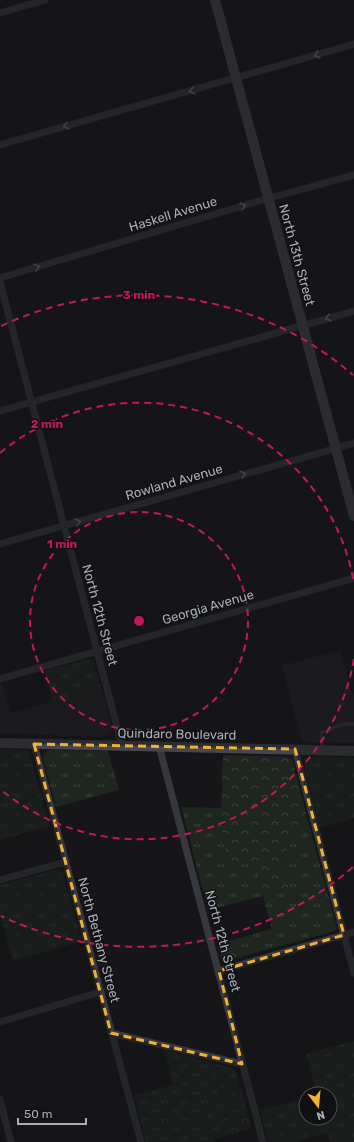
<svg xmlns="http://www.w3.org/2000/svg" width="354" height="1142" viewBox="0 0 354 1142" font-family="Rubik,sans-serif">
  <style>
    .built { fill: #222225 }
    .grass { fill: url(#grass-tufts) }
    .forest { fill: url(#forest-crowns) }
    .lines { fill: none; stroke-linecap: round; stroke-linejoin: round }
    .lane { stroke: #37383d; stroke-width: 3.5 }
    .street { stroke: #37383d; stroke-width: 7 }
    .secondary { stroke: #45474d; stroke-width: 10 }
    .oneway { stroke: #757881 }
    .marked { fill: none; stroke: #f2b134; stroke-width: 3; stroke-dasharray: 8 5; stroke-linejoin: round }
    .ring { fill: none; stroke: #c2185b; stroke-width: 2; stroke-dasharray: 7 5 }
    .labels { text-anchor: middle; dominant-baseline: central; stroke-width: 3; stroke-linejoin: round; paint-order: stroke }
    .street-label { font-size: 13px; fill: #a8adb8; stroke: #111113 }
    .centre { fill: #c2185b; stroke: #111113; stroke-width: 2 }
    .ring-label { font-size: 12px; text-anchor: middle; font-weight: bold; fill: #c2185b; stroke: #111113; stroke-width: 3; stroke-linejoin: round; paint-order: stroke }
  </style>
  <defs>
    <pattern id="grass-tufts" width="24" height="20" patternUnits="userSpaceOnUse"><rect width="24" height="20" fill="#1e261f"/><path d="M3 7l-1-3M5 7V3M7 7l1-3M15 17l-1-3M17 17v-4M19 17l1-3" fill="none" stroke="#3c433d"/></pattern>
    <pattern id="forest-crowns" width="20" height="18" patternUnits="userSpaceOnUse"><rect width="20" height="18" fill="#1e261f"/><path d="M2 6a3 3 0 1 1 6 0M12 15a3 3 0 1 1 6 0" fill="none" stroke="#3c433d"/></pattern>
  </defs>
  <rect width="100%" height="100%" fill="#161618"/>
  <path class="built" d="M340 650 352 694H354V743L302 742 282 666Z
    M0 684H2L11 713 101 687 112 727 110 732 106 736 99 737 0 733Z"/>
  <path class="grass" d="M89 659 93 660 101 687 53 702 44 671Z
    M0 749 26 750 29 752 50 826 0 840Z
    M48 750 108 751 119 790 56 807 43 758 45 753Z
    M317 757 354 758V818L320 828 305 768V762L309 758Z
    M181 807 222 808 221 825 229 867 255 860 263 895 289 887 281 868 291 836 308 821 337 928 335 931 226 961 222 960 218 944 272 929 263 896 208 910Z
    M58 869 62 872 82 941 13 961 0 914V885Z
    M354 1041V1142H330L328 1133 295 1142H268L260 1110 306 1098V1118H330V1094H317L306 1054Z
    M214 1063 231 1068 236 1072 246 1106 234 1109 204 1132 199 1124 222 1093Z"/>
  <path class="forest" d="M223 755 287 757 290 758 293 762 308 821 291 836 281 867 289 887 263 895 255 861 229 867 221 825Z
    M164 1050 214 1063 222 1093 199 1124 204 1132 234 1109 246 1106 251 1129 214 1139 215 1142H146L134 1095 173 1085Z"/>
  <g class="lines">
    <path class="lane" d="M323 749 321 733 343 724H354"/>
    <path class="street" d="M0 13 45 0
      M0 145 354 44
      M0 278 259 201 354 175
      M0 282 122 746
      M0 411 354 311
      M0 544 354 443
      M0 679 354 578
      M34 744 141 1142
      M159 746 263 1142
      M295 749 354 973
      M0 880 65 862
      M219 971 354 932
      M0 1022 100 992
      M111 1033 242 1064
      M0 1099 11 1142"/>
    <path class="secondary" d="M215 0 354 516
      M0 743 354 751"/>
  </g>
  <defs><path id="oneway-chevron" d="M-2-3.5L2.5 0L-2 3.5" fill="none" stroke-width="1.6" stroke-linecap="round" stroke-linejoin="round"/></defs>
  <g class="oneway">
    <use href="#oneway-chevron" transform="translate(317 55) rotate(164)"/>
    <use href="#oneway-chevron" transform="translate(192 91) rotate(164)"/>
    <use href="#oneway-chevron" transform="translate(66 126) rotate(164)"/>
    <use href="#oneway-chevron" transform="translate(243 206) rotate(-17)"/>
    <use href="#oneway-chevron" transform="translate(37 267) rotate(-17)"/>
    <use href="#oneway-chevron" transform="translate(328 318) rotate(164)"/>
    <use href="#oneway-chevron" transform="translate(243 474) rotate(-16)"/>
    <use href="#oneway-chevron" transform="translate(78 522) rotate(-16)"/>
  </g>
  <path d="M0 0H354V1142H0ZM34 744 295 749 344 935 219 971 242 1064 111 1033Z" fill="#161618" fill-opacity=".55" fill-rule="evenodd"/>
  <path class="marked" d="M34 744 295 749 344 935 219 971 242 1064 111 1033Z"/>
  <g class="ring">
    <circle cx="139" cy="621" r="109"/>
    <path d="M354 659A218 218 0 0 1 0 789M0 453A218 218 0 0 1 354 583"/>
    <path d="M353 867A326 326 0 0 1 1 916M1 326A326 326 0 0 1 353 375"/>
  </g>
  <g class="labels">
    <g class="street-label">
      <text transform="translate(173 214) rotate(-17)">Haskell Avenue</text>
      <text transform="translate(297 255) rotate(75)">North 13th Street</text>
      <text transform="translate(174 482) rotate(-16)">Rowland Avenue</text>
      <text transform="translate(208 607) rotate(-16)">Georgia Avenue</text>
      <text transform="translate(100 615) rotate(75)">North 12th Street</text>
      <text transform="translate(177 734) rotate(1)">Quindaro Boulevard</text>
      <text transform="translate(99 940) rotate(75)">North Bethany Street</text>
      <text transform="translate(223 941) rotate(75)">North 12th Street</text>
    </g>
  </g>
  <circle cx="139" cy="621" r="6" class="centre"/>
  <g class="ring-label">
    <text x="139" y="299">3 min</text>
    <text x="47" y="428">2 min</text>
    <text x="62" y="548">1 min</text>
  </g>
  <g transform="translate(318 1106) rotate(164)"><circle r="19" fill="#111113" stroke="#4d4f55"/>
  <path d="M0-3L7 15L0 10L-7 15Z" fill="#f2b134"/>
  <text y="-6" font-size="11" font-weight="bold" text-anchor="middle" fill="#a8adb8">N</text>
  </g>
  <path d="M18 1118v6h68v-6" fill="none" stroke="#a8adb8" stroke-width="2"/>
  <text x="24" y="1118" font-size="12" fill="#a8adb8" stroke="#111113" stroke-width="3" paint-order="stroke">50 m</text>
</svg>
